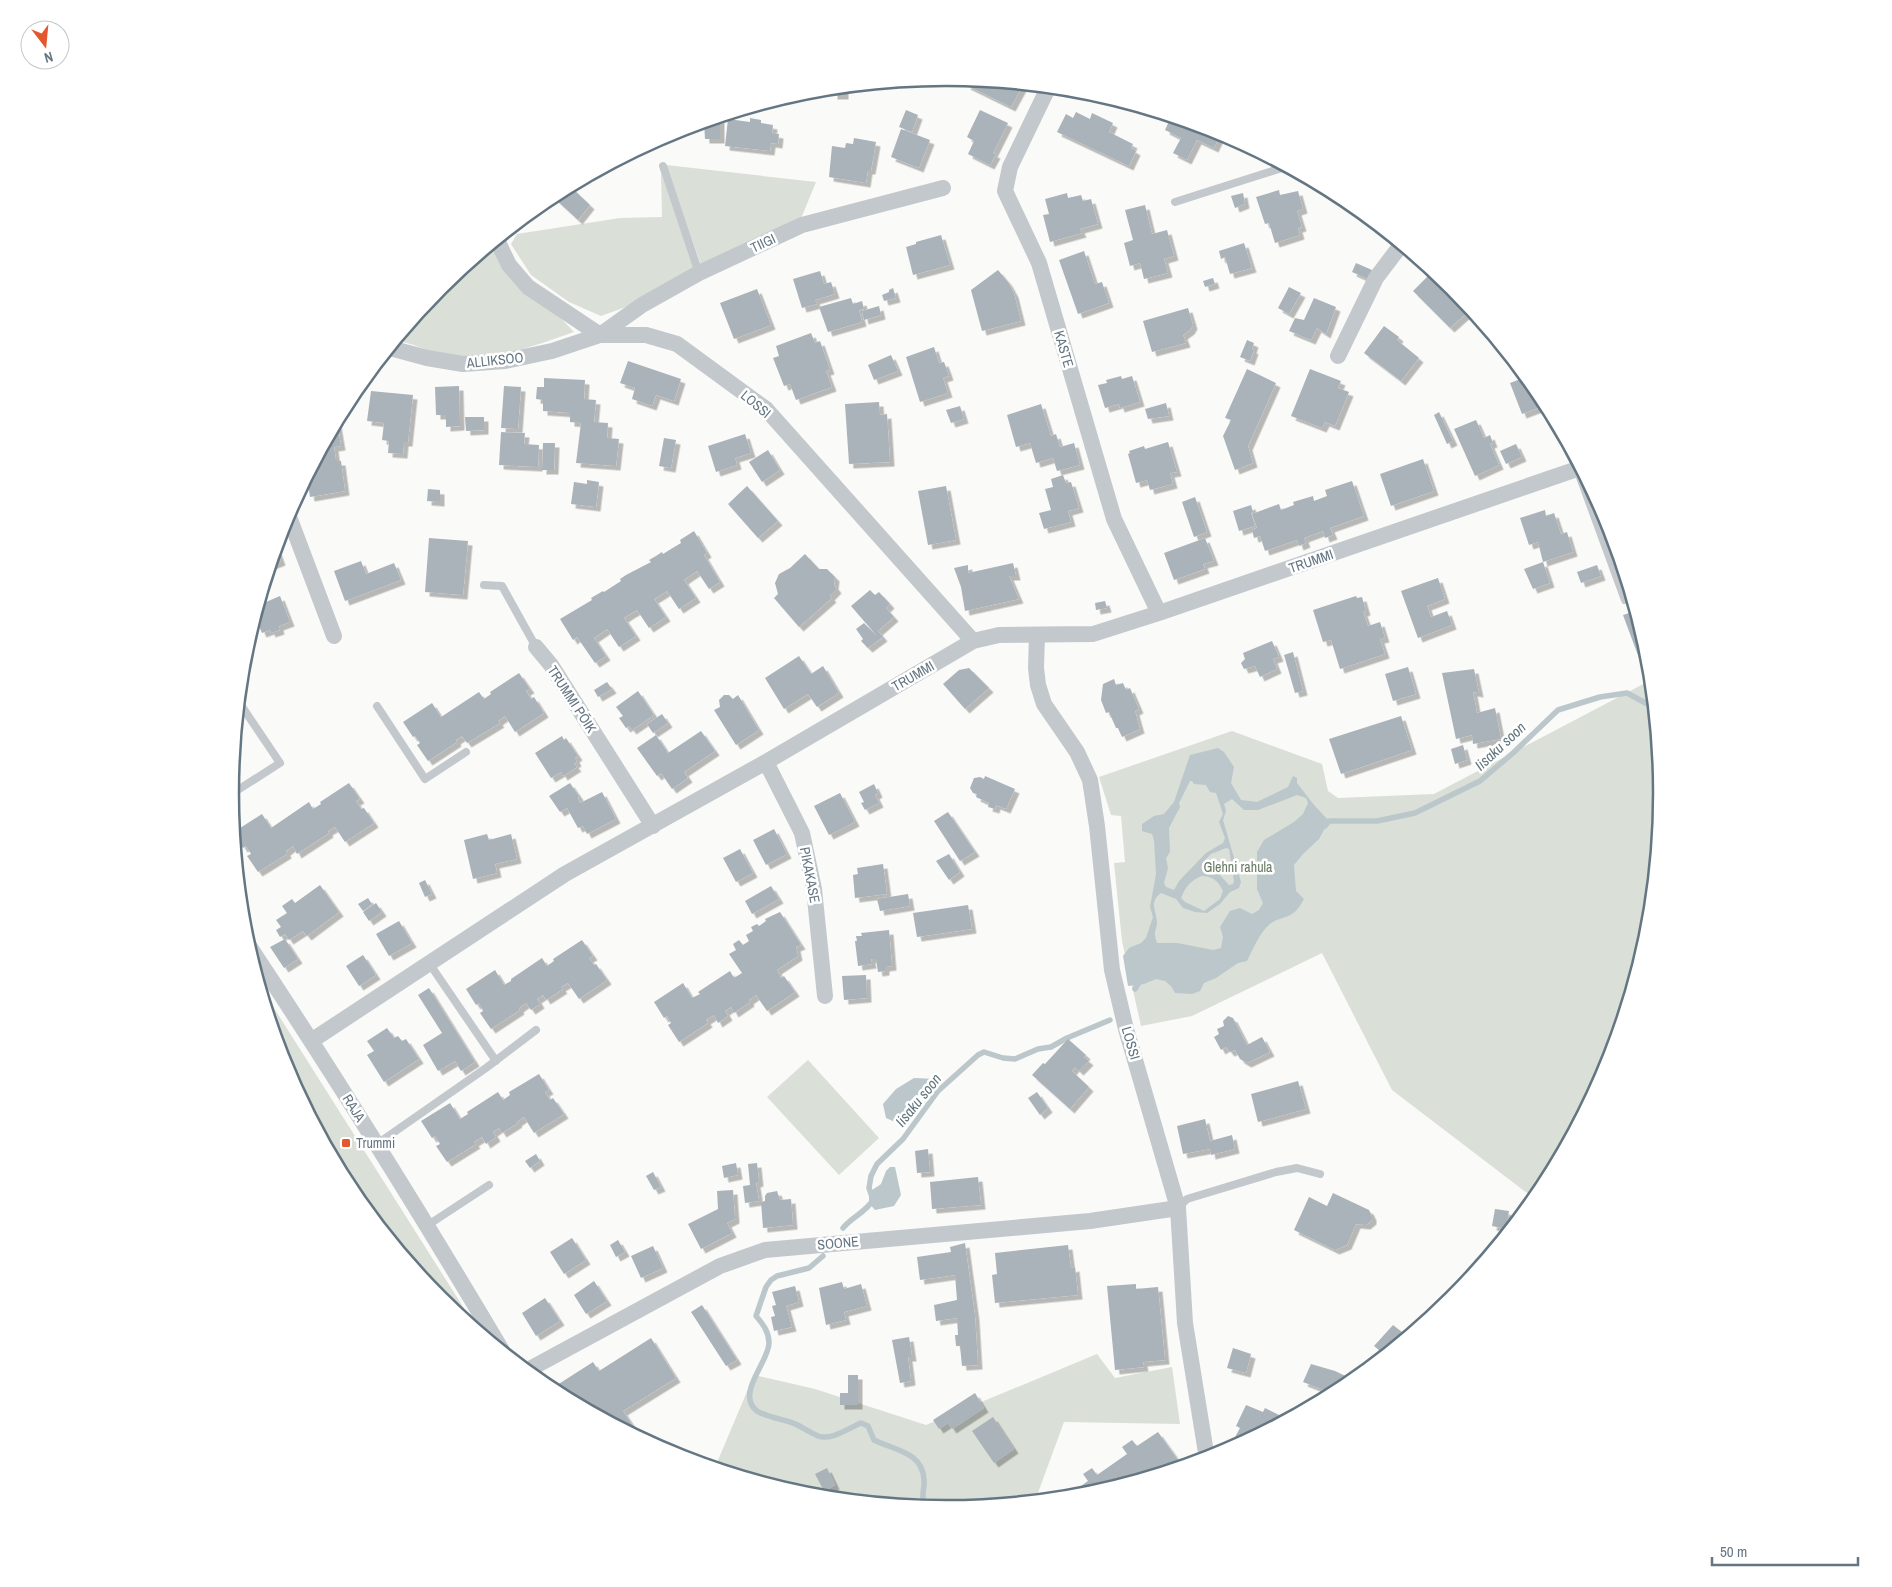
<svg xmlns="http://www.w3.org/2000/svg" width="1892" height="1587" viewBox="0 0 1892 1587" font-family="'Archivo Narrow',sans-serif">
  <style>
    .green { fill: #dadfd7 }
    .water { fill: #bbc7cb; fill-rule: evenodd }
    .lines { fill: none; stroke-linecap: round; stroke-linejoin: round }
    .stream { stroke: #bbc7cb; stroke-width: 5.5 }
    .building { fill: #aab3b9; filter: url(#shadow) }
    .service { stroke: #c3c8cc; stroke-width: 8 }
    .minor { stroke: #c3c8cc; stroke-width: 16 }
    .poi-dot { fill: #e4572e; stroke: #fff; stroke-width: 2 }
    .labels { text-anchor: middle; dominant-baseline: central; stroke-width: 5; stroke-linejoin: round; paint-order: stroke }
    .street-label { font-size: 14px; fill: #657683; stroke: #fff }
    .park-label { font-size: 14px; fill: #687a64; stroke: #fff }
    .poi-label { font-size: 14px; fill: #657683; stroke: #fff; text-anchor: start }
    .water-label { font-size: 15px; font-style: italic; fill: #60757c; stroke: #fff }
    .rim { fill: none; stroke: #657683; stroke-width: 2.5 }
  </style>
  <defs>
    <filter id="shadow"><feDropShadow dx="4.5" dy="4.5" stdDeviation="0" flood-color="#0004"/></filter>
  </defs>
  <rect width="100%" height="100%" fill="#fafaf8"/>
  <path class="green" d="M666 165 816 182 800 221 702 268Z
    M661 173 695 271 634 304 601 316 569 302 531 275 511 244 517 234 620 218 662 217Z
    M491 245 574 332C533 346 487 365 443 355 427 352 412 342 396 341L440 287Z
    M1651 680 1662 794 1648 933 1607 1068 1541 1192 1535 1199 1392 1090 1322 953 1192 1016 1141 1026 1122 941 1114 863 1125 862 1121 816 1111 815 1099 777 1232 731 1322 764 1328 791 1338 798 1434 794Z
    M260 986 479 1332 440 1300 351 1191 284 1067Z
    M808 1060 879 1138 839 1175 767 1097Z
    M1097 1354 1115 1378 1172 1367 1180 1424 1064 1422 1035 1501 946 1509 806 1496 718 1469 716 1465 754 1375 815 1389 926 1425Z"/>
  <path class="water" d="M1218 748 1224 752 1234 767 1231 783 1241 800 1257 802 1288 787 1293 776 1297 778V783L1314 805 1329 821 1319 839 1303 854 1294 865 1296 891 1304 899C1300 906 1296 913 1288 916 1282 919 1276 919 1270 924 1260 932 1253 949 1247 961L1238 963 1216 978 1204 983 1200 991 1192 994 1175 993 1171 986 1165 981 1156 979 1144 984 1128 986 1123 956 1129 948 1141 943 1146 938 1153 917 1150 907 1156 874 1154 840 1152 834 1142 831V824L1154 816 1164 814 1174 802 1190 755ZM1190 781H1192L1194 784 1206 785 1210 792 1216 793 1223 814 1219 822 1225 838 1223 843 1206 853 1179 881 1174 890 1166 887 1164 883 1168 868 1166 858 1170 852 1169 828 1180 807 1179 803ZM1297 795 1306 798 1308 803 1303 814 1294 822 1264 840 1257 852V889L1263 903 1259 910 1252 914 1240 908 1230 911 1220 927 1223 937 1221 948 1213 950 1177 943H1157C1153 930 1156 933 1157 923 1157 911 1148 903 1161 893L1176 899 1183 908 1195 912 1207 913 1220 904 1230 892 1239 888 1241 882 1223 820 1226 811 1224 804 1232 799 1244 810H1258ZM1226 848 1229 849 1234 881 1233 884 1229 885 1219 874 1212 871 1205 860 1211 854ZM1202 876C1214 877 1218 881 1223 891L1220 899 1204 911 1185 902 1181 898C1185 887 1192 879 1202 876Z
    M914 1078 937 1079 924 1093 914 1097 908 1103 911 1119 908 1125H902L886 1118 883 1104 896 1089Z
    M890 1167H895L901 1195 894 1206 875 1210 869 1203V1192L881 1184 886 1171Z"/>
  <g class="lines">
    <path class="stream" d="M1325 826 1329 821H1377L1415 813 1480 781 1513 753 1558 710 1600 697 1627 693 1653 707
      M1135 989 1141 979
      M843 1228C852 1217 866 1212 873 1200L869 1188 871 1176 877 1164 903 1139 938 1091 978 1055 984 1052 1003 1058 1015 1059 1038 1049 1051 1047 1067 1038 1110 1020
      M823 1256 809 1268 777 1276 771 1280 766 1287 756 1316C763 1324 769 1332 769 1343 769 1362 735 1394 757 1411 764 1416 781 1419 790 1422 800 1425 808 1432 818 1436 831 1441 849 1428 861 1423L868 1426 874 1440C894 1450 923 1452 924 1480 925 1490 920 1497 925 1507"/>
  </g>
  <path class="building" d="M969 80 986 81 992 84 993 82 1023 85 1011 107 966 85Z
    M844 88V95H833V89Z
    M906 110 918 115 912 132 899 127Z
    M980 110 1008 123 993 153 996 154 990 165 968 154 974 141 967 137Z
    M1076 112 1090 119 1092 113 1113 123 1109 132 1133 144 1131 148 1136 151 1129 166 1057 132 1066 114 1073 118Z
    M1171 117 1221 133 1214 148 1197 140 1187 160 1173 153 1181 138 1165 130Z
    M720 118V139H705L704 122Z
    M750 118 761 120V123L773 125 772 133 779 134 778 144 771 143 770 151 725 146 728 119 750 122Z
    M901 129 930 140 919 168 891 157Z
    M854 138 876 142 871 170H868L866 183 829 177 832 146 845 148 846 143 853 144Z
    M568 187H571L590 205 578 220 552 196Z
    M1279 190 1280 195 1298 191 1303 209 1297 211 1302 227 1298 228 1300 235 1275 243 1269 223 1265 224 1256 197Z
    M1067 193 1068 198 1081 195 1083 201 1091 199 1098 224 1080 229 1082 233 1050 242 1043 215 1049 214 1045 199Z
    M1243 193 1245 204 1235 208 1231 196Z
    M1145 205 1152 234 1167 230 1174 256 1164 259 1168 273 1144 279 1140 263 1130 266 1124 243 1133 240 1125 210Z
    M941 235 950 265 913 275 906 247 916 244V242Z
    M1244 243 1252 268 1230 274 1225 257 1221 259 1219 251Z
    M1084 251 1095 284 1102 282 1109 303 1078 314 1059 260Z
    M1356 263 1372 270 1368 279 1352 272Z
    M998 270 1008 282 1014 293 1021 321 982 331 971 290Z
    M820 271 824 284 831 282 835 294 815 300 817 304 802 308 793 279Z
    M1431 273 1443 284 1445 282 1452 287 1461 297 1457 301 1468 312 1450 328 1413 291Z
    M1213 278 1215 284 1205 287 1203 281Z
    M1289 287 1301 293 1289 314 1278 308Z
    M893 288 896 298 884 301 882 295 889 292V290Z
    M757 289 771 325 734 339 720 303Z
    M851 298 853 304 862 301 864 309 859 310 862 322 828 332 819 307Z
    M1314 298 1336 307 1326 334 1317 328 1311 340 1289 331 1295 318 1304 320Z
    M879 306 881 315 864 320 862 311Z
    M1188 308 1193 325 1190 330 1183 335 1186 343 1152 352 1143 321Z
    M1384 326 1399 337 1397 340 1419 358 1401 381 1364 353Z
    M811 333 815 343 820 341 830 370 826 371 832 387 796 400 790 384 784 386 773 358 779 356 776 346Z
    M1247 340 1254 343 1252 349 1254 350 1250 361 1240 357Z
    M934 347 939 363 944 362 947 370 949 376 943 378 948 393 920 402 906 357Z
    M891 355 898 371 874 380 868 365Z
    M628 361 681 379 674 401 656 395 652 406 632 399 635 388 620 383Z
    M1247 369 1276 383 1248 446 1253 463 1235 470 1223 436 1231 420 1225 418Z
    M1310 369 1341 381 1338 388 1349 392 1335 426 1325 422 1322 428 1291 416Z
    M1121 376 1122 379 1132 376 1140 402 1120 408 1119 404 1105 408 1098 385 1107 383 1106 380Z
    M1526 377 1541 396 1546 405 1522 414 1510 383Z
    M544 378 585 380 584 399 596 400 594 422 608 423 607 438 619 439 616 466 576 463 581 423 570 422V413L543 411V400L536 399 537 387H544Z
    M459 386 460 426 446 427V415H436L435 387Z
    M504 386 521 387 518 429 501 428Z
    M371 391 413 395 408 442H404L403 454 388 453 389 441 382 440 384 423 367 421Z
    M879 402 880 415 887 414 890 462 849 464 845 404Z
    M1166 403 1169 416 1148 419 1145 409Z
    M1041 404 1051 436 1056 434 1060 447 1074 443 1080 465 1057 471 1053 458 1036 463 1030 443 1016 447 1007 415Z
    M960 406 964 419 951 423 946 410Z
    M1439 412 1453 441 1447 444 1434 415Z
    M465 417H484V430L466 431Z
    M1476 420 1484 438 1490 435 1493 443 1490 444 1499 465 1475 476 1454 429Z
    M337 422 341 446 334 447 336 461H341L345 491 310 497 307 477Z
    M501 432 525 433 524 444 539 445 538 467 499 465Z
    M745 434 751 453 735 458 737 465 716 472 708 446Z
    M664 438 676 440 671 468 659 466Z
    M1168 442 1177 472 1170 473 1173 484 1150 490 1147 480 1136 483 1128 454 1130 453 1129 451 1144 446 1145 449Z
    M543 443H555L554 470H542Z
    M1516 444 1522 457 1506 464 1500 451Z
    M768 450 780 470 762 482 749 462Z
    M1423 459 1434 491 1391 506 1380 474Z
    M1063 475 1066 483 1071 482 1079 508 1068 511 1071 522 1044 529 1039 513 1051 510 1045 489 1053 487 1051 479Z
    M587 480 599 482 596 507 571 504 574 482 587 484Z
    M1352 481 1364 516 1330 528 1333 535 1325 538 1323 531 1304 538 1306 543 1299 546 1297 540 1265 551 1260 536 1254 538 1252 530 1257 528 1252 514 1279 504 1281 510 1294 505 1293 502 1313 496 1314 501 1327 496 1325 490Z
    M747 486 778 521 758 538 728 504Z
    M946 486 956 540 928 545 918 491Z
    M428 489 440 490V502L427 501Z
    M1195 497 1207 532 1194 537 1182 502Z
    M1251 505 1253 512 1251 513 1255 526 1239 531 1233 511Z
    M1545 510 1546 516 1554 513 1561 534 1567 532 1573 552 1543 562 1538 542 1529 545 1520 518Z
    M1604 513 1623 569 1620 570 1601 515Z
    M694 531 707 553 704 555 720 582 709 589 697 571 688 577 684 580 696 598 679 609 667 591 659 596 654 599 666 617 649 628 637 610 630 614 624 618 636 636 619 647 607 629 594 638 606 656 595 663 577 637 573 640 560 619 592 600 591 598 603 591 604 592 621 581 620 579 626 575 651 562 649 560 656 556 662 552 663 554 671 549 681 543 680 540Z
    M429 538 468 541 463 595 425 592Z
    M1205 538 1214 561 1203 564 1205 569 1174 580 1164 553Z
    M276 547 281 561 271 565Z
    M805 554 819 569H827L835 577 834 585 837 589 830 596 832 598 799 627 774 598 778 594 775 583 779 574 790 568Z
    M361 561 366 574 394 563 401 580 345 601 334 571Z
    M1543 562 1550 583 1533 589 1524 569Z
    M1013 563 1016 576H1009L1019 599 965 611 961 587 954 568 968 565V573Z
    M1597 565 1601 576 1581 583 1577 572Z
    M1438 578 1445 599 1427 606 1431 617 1447 611 1452 625 1418 638 1401 591Z
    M870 590 875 595 879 592 890 604 886 608 894 617 878 631 883 637 868 648 861 641 863 639 856 629 864 623 877 636 851 606Z
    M280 596 290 622 279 626 280 630 271 633 270 630 262 633 255 617 259 605Z
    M1356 596 1357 598 1362 597 1366 611 1363 612 1368 626 1380 622 1385 638 1380 639 1385 654 1340 669 1331 640 1323 642 1313 610Z
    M1105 601 1107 608 1096 610 1095 603Z
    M1635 611 1648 655 1639 658 1623 615Z
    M1272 641 1279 657 1273 659 1277 669 1260 677 1255 666 1244 669 1241 663 1245 659 1243 653Z
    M1293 652 1303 691 1295 693 1284 655Z
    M799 656 811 674 823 666 839 693 817 707 808 694 784 709 765 678Z
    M1408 667 1416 694 1393 701 1385 674Z
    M969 668 989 688 965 709 943 684 959 670Z
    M1474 669 1479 693 1473 692 1477 713 1495 708 1501 739 1473 744 1472 735 1456 739 1442 673Z
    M519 673 530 689 526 691 531 699 534 697 544 713 515 732 505 716 498 721 500 723 467 743 462 736 456 740 457 742 428 761 417 745 420 743 415 736 413 737 403 722 432 703 441 717 479 692 484 699 491 694 490 692Z
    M1114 679 1116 685 1123 683 1126 690 1130 688 1139 709 1135 711 1140 729 1122 737 1118 728H1116L1109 712 1106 713 1101 700 1103 684Z
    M607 682 612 689 598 697 594 690Z
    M638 691 654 715 632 730 629 726 626 728 619 718 623 716 616 707Z
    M724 695H729L733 699 738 695 759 730 736 745 714 710 720 707 719 700Z
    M662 714 668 723 653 733 647 724Z
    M1401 716 1412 750 1341 774 1329 739Z
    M701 731 715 751 684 772 688 778 672 789 661 773 657 776 637 748 656 735 668 753Z
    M562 736 564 740 566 738 578 756 575 758 577 762 574 764 577 767 563 776 561 772 551 778 535 753Z
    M1463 745 1467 760 1455 764 1451 749Z
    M985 776 1015 789 1006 809 996 805 995 809 988 807 989 803 976 797 977 794 973 793 970 788 974 778 980 777 984 779Z
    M349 783 360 799 356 801 361 809 364 808 374 823 345 842 335 827 328 831 329 833 297 854 293 846 286 851 287 854 258 872 247 856 251 854 246 846 243 848 234 832 262 814 271 828 309 802 313 809 321 804 320 802Z
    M570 783 579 796 578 798 580 803 602 792 616 819 587 834 583 826 578 828 567 808 560 812 549 796Z
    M874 784 878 793 875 795 879 803 865 810 861 803 864 802 859 792Z
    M840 793 855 822 829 835 814 806Z
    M948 812 975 852 960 861 934 821Z
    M774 829 787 854 766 865 753 840Z
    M487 834 489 840 511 834 517 859 495 864 497 873 473 879 464 840Z
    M740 849 753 873 736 882 723 858Z
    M949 854 960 872 949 880 936 861Z
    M883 864 887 894 855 898 853 875 858 874 857 868Z
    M425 880 432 894 425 897 419 883Z
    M320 885 339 912 307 936 303 931 289 940 285 934 280 937 276 930 281 927 276 920 287 913 282 906 292 899 295 903Z
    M771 886 779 899 752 914 745 901Z
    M908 894 910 906 880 911 877 899Z
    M368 898 372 904 363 911 358 904Z
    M376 903 382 912 369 921 363 912Z
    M968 905 972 929 917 937 913 913Z
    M780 912 801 945 796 947 798 956 777 970 781 978 784 976 795 992 767 1011 756 995 749 1000 750 1002 734 1013 731 1007 725 1011 728 1016 718 1023 714 1015 706 1020 708 1023 679 1042 668 1025 671 1023 667 1016 664 1018 654 1002 683 983 692 998 700 994 698 992 730 971 734 978 742 973 729 954 736 950 733 944 739 940 743 945 749 941 746 935 753 931 751 927 757 924 759 926 766 921 765 919Z
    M399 921 412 943 389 956 376 934Z
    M889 930 892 966 885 967V971L878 972 876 959H871L872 964 858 966 855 941H857L856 936H862L861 933Z
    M285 939 298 959 284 968 270 947Z
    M582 940 593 956 589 958 594 965 596 964 607 980 579 999 568 983 561 987 563 989 546 1000 543 995 537 999 540 1004 531 1010 526 1003 519 1008 520 1010 491 1029 480 1013 483 1011 479 1003 476 1005 466 989 495 970 504 985 511 981V979L542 958 547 966 554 961 553 959Z
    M363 955 376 975 359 986 346 966Z
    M866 975 867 998 844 1000 842 976Z
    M429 988 475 1062 461 1071 455 1061 438 1071 423 1045 442 1033 418 995Z
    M1228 1016 1233 1018 1247 1045 1262 1037 1270 1052 1247 1063 1240 1059 1235 1050 1230 1052 1226 1047 1221 1050 1214 1037 1219 1034 1217 1029 1224 1026 1223 1021Z
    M387 1028 394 1038 398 1036 402 1041 406 1039 419 1059 384 1082 367 1055 374 1051 367 1041Z
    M1068 1039 1086 1055 1084 1057 1089 1061 1079 1071 1075 1067 1072 1071 1089 1087 1070 1109 1032 1075 1043 1063 1045 1064Z
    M539 1074 549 1090 545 1092 550 1100 553 1098 564 1114 534 1133 524 1117 517 1122 518 1123 502 1133 499 1128 493 1132 496 1137 486 1144 482 1137 474 1142 476 1144 447 1162 436 1146 440 1144 435 1136 432 1138 421 1121 450 1103 460 1119 468 1114 467 1112 498 1092 503 1100 510 1095 509 1092Z
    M1298 1081 1306 1109 1258 1122 1251 1094Z
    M1037 1092 1048 1108 1040 1115 1028 1098Z
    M1205 1119 1210 1141 1232 1135 1235 1149 1211 1155 1210 1149 1183 1154 1177 1126Z
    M928 1149 930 1172 917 1173 915 1151Z
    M536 1154 540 1161 530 1168 525 1161Z
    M736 1163 738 1175 724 1178 722 1166Z
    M757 1163 759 1182 756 1183 759 1201 745 1203 743 1186 750 1185 748 1164Z
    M653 1172 661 1187 654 1190 646 1176Z
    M978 1177 981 1205 932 1209 930 1182Z
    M733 1190 735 1219 727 1223 732 1233 701 1249 688 1224 718 1209 717 1191Z
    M777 1191 780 1200 791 1199 793 1225 763 1228 761 1202 765 1201V1196L767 1193Z
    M1333 1193 1369 1210 1372 1216V1220L1366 1225 1356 1224 1347 1245 1335 1250 1294 1230 1309 1197 1327 1206Z
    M1495 1209 1509 1211 1506 1229 1492 1226Z
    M572 1238 586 1260 564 1274 550 1252Z
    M618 1240 625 1252 616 1257 610 1245Z
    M965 1243 975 1316 978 1365 962 1366 960 1346H956L955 1335H958L957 1318 936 1321 934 1305 957 1300 955 1275 920 1280 917 1257 951 1252 950 1247Z
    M1068 1245 1071 1268 1075 1267 1078 1295 995 1303 992 1275 997 1274 995 1253Z
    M653 1246 663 1268 641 1278 631 1256Z
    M594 1281 607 1301 586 1314 574 1295Z
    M842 1282 844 1289 861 1284 867 1306 844 1312 846 1320 826 1325 819 1288Z
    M1136 1284V1289L1158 1287 1165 1360 1143 1362 1144 1367 1115 1370 1107 1286Z
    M795 1286 799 1302 786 1306 792 1327 774 1331 771 1317 775 1316 772 1306 776 1305 772 1292Z
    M545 1298 560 1321 536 1336 522 1313Z
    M702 1305 737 1360 726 1366 691 1312Z
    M1393 1325 1407 1336 1385 1355 1374 1346Z
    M909 1337 912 1357H908L911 1381 900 1383 892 1340Z
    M651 1338 676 1378 623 1411 641 1438 559 1394 554 1387 593 1362 599 1371Z
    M1233 1348 1251 1354 1246 1373 1227 1368Z
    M1311 1364 1335 1371 1354 1380 1334 1394 1303 1382Z
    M848 1375H858V1405H840V1393H848Z
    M975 1393 984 1408 952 1429 948 1423 939 1429 933 1420Z
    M1246 1405 1263 1412 1265 1408 1287 1419 1234 1447 1233 1441 1240 1428 1236 1426Z
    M993 1417 1014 1449 994 1463 972 1431Z
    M1158 1432 1178 1460 1160 1473 1085 1496 1068 1498 1067 1496 1088 1481 1083 1474 1092 1468 1097 1475 1127 1454 1122 1447 1132 1440 1137 1446Z
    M827 1468 835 1485 824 1491 815 1474Z"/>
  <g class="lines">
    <path class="service" d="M663 166 699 273
      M1175 202 1285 167
      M1577 469 1625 600
      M484 585 502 586 536 647
      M377 706 425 779 466 752
      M230 795 280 763 241 705
      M429 963 496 1061
      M377 1144 486 1068 536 1030
      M1178 1208 1187 1199 1276 1172 1297 1168 1320 1174
      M428 1225 489 1185"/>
    <path class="minor" d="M1048 88 1010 167 1005 191 1039 263 1114 519 1159 613
      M497 240 509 265 528 287 600 335H646L677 344 766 409 973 641
      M390 348 427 358 463 364 505 361 552 351 600 335 642 305 699 273 802 225 943 188
      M1338 356 1376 278 1401 245
      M288 514 334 636
      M1037 635 1036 668 1038 685 1044 704 1077 752 1090 780 1097 826 1112 970 1126 1029 1178 1208 1185 1323 1207 1459
      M536 647 551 665 653 826
      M766 762 802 833 814 889 825 996
      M247 943C336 1077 421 1214 503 1352
      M311 1041 565 874 766 762 973 641 999 635 1093 634 1159 613 1580 468
      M526 1371 720 1266 765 1250 1090 1221 1178 1208"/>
  </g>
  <rect class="poi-dot" x="341" y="1138" width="10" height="10" rx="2.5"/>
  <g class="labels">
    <g class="street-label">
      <text transform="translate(763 243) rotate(-25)">TIIGI</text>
      <text transform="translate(1064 349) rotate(74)">KASTE</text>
      <text transform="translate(495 360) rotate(-6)">ALLIKSOO</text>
      <text transform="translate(756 404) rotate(40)">LOSSI</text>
      <text transform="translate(1311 561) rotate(-19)">TRUMMI</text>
      <text transform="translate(913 676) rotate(-30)">TRUMMI</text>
      <text transform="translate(572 699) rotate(57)">TRUMMI PÕIK</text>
      <text transform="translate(810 875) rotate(79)">PIKAKASE</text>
      <text transform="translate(1131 1043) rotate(74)">LOSSI</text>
      <text transform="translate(354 1108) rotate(58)">RAJA</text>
      <text transform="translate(838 1243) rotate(-5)">SOONE</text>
    </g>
    <g class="park-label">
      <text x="1238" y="867">Glehni rahula</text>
    </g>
    <g class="poi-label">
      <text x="356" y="1143">Trummi</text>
    </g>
    <g class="water-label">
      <text transform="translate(1500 746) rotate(-43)">Iisaku soon</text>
      <text transform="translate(918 1100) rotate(-51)">Iisaku soon</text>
    </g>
  </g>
  <path d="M0 0H1892V1587H0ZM239 793a707 707 0 1 1 1414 0a707 707 0 1 1-1414 0Z" fill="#fff" fill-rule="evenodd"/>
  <path class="rim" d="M239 793a707 707 0 1 1 1414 0a707 707 0 1 1-1414 0Z"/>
  <g transform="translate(45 45) rotate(164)"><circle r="24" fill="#ffffff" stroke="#c1c8cd"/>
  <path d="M0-4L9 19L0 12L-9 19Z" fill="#e4572e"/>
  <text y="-8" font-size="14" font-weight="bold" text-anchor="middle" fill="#657683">N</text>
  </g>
  <path d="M1712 1557v8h146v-8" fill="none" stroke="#657683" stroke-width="2.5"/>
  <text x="1720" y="1557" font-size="15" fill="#657683" stroke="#ffffff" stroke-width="4" paint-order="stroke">50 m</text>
</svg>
